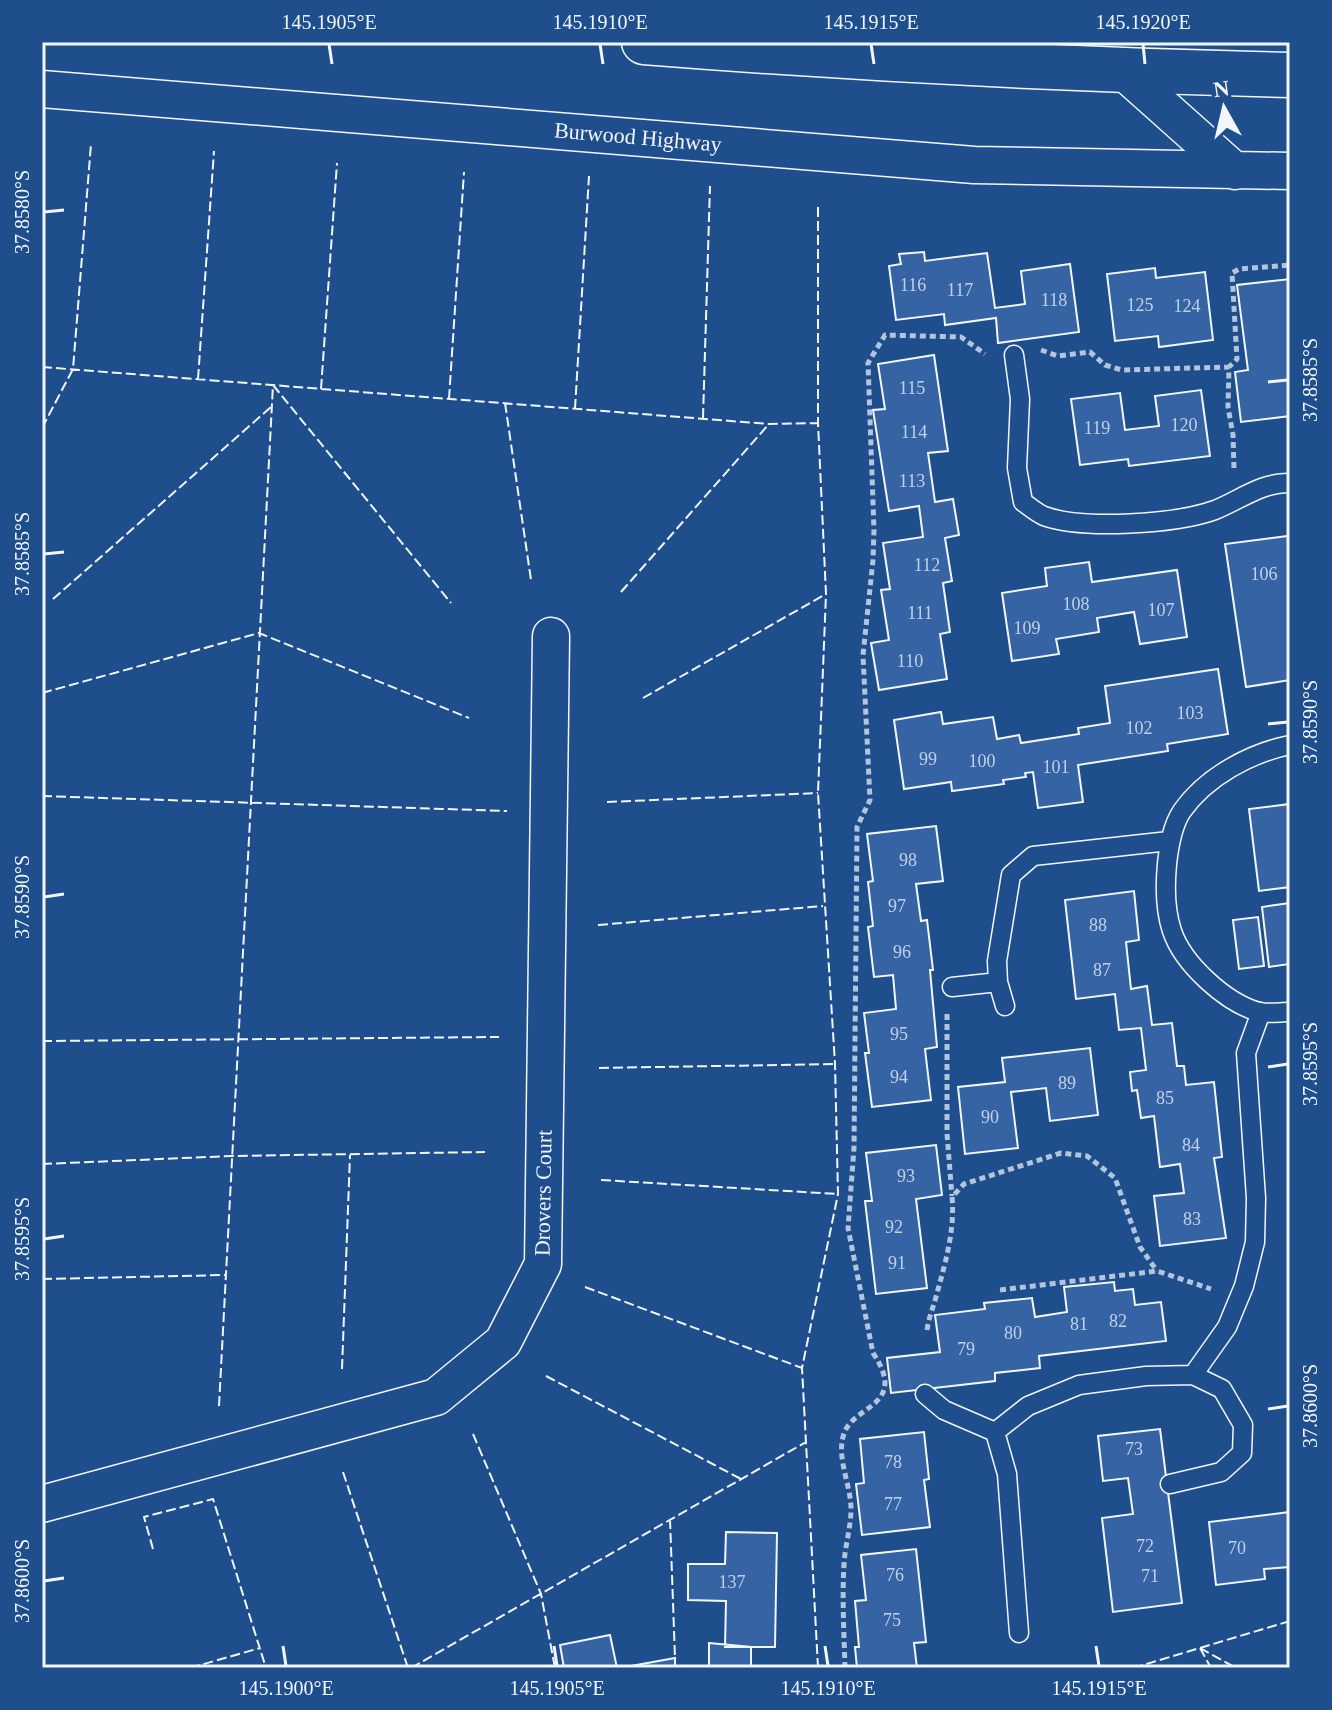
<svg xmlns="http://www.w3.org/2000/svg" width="1332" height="1710" viewBox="0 0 1332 1710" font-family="Georgia,serif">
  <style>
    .building { fill: #3563a3; stroke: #f2f6ff; stroke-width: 2 }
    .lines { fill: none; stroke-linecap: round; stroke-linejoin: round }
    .lane-casing { stroke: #f2f6ff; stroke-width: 21 }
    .street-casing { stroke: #f2f6ff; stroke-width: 39 }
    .highway-casing { stroke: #f2f6ff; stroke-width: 47 }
    .path { stroke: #b3c4dc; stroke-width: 5; stroke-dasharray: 6 4; stroke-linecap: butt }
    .lane { stroke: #1f4e8c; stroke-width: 18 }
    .street { stroke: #1f4e8c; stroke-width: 36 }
    .highway { stroke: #1f4e8c; stroke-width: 44 }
    .fence { stroke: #f2f6ff; stroke-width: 2; stroke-dasharray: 10 4; stroke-linecap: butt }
    .ticks { fill: none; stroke: #f2f6ff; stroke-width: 3 }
    .labels { text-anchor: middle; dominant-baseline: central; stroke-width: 6; stroke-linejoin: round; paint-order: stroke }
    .number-label { font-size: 18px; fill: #c3d1e8 }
    .street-label { font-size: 22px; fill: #f2f6ff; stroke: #1f4e8c }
    .neatline { fill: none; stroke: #f2f6ff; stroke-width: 3 }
    .ticks-label { font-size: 20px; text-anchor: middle; fill: #f2f6ff }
  </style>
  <rect width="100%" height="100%" fill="#1f4e8c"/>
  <path class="building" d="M924 252 925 261 987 253 995 308 1025 304 1021 271 1070 264 1079 332 998 343 996 318 945 325 944 314 896 320 889 266 901 264 899 254Z
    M1155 268 1156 278 1205 272 1213 340 1159 347 1158 336 1115 341 1107 274Z
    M1290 279V416L1241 422 1235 372 1248 370 1237 285Z
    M934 355 948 451 928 453 935 502 953 499 959 535 945 538 952 581 943 583 950 632 940 634 947 679 879 690 871 643 889 640 881 590 890 589 883 543 923 537 919 506 889 511 873 410 885 409 878 364Z
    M1201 390 1210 456 1129 466 1128 459 1080 465 1071 399 1120 393 1125 430 1159 426 1155 396Z
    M1288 536 1290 680 1246 687 1225 544Z
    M1089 562 1092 582 1177 570 1187 637 1140 644 1134 612 1097 618 1099 632 1056 639 1059 654 1012 661 1002 593 1047 586 1045 568Z
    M1218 669 1228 734 1167 744 1168 751 1078 765 1083 802 1038 808 1033 772 1025 773 1026 777 1003 780 1004 784 952 791 951 782 904 789 894 720 941 712 943 724 993 717 997 739 1019 735 1021 743 1079 734 1078 728 1110 723 1105 686Z
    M1290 804V887L1259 891 1249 809Z
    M936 826 943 881 916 884 921 921 927 920 933 970H930L937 1047 925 1049 931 1100 872 1107 865 1053H869L864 1013 896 1009 893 975 874 977 868 927 873 926 868 882 873 881 867 834Z
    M1134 891 1139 940 1126 942 1131 989 1147 986 1152 1025 1172 1023 1177 1066H1184L1186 1085 1214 1082 1222 1157 1214 1158 1226 1238 1160 1246 1154 1196 1184 1193 1180 1164 1160 1167 1154 1116 1141 1118 1137 1090 1132 1091 1130 1072 1146 1070 1141 1028 1119 1030 1115 994 1076 999 1065 900Z
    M1290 903V964L1269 967 1262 907Z
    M1258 917 1264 966 1239 969 1233 920Z
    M1090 1048 1098 1115 1050 1121 1046 1088 1011 1092 1018 1148 965 1154 958 1087 1005 1082 1002 1058Z
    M936 1145 942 1195 916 1199 927 1288 876 1294 865 1201H872L866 1153Z
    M1114 1282 1115 1291 1133 1289 1135 1305 1161 1302 1166 1341 1039 1356 1040 1368 995 1373V1381L891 1393 887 1358 940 1352 935 1315 985 1309 984 1303 1032 1298 1035 1317 1067 1312 1064 1287Z
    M1160 1429 1182 1603 1113 1612 1102 1518 1133 1514 1128 1478 1103 1481 1098 1436Z
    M924 1432 929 1479 924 1480 930 1527 862 1535 856 1484 864 1483 860 1439Z
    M1290 1512V1567L1264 1569 1265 1579 1216 1585 1209 1522Z
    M726 1532 777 1533 775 1647H725L726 1601 688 1600V1564H725Z
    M916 1549 926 1642 914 1643 917 1668H857L855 1647H859L855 1601 866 1600 861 1555Z
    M610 1635 617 1668H564L560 1645Z
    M709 1643 751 1647V1668H709Z
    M675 1658V1668H620Z"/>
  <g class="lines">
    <g class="lane-casing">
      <path id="lane" d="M1014 355 1020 399 1017 468 1023 502C1030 507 1037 513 1044 516 1083 530 1176 524 1215 510 1240 500 1262 482 1290 483
        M1290 745C1250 753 1206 777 1182 811 1172 826 1169 846 1167 864 1165 885 1165 910 1172 931 1183 964 1226 1003 1259 1012 1269 1014 1280 1012 1290 1012
        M952 987 998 982
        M1005 1006 998 982 997 961 1011 875 1033 856 1169 841
        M1193 1375 1227 1327 1244 1286 1255 1242 1256 1198 1246 1053 1261 1012
        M925 1394 944 1410 995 1432 1007 1474 1019 1633
        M995 1432 1028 1406 1079 1385 1146 1376 1193 1375 1222 1389 1243 1425 1242 1453 1221 1472 1170 1484"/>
    </g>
    <g class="street-casing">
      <path id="street" d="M1124 72 1235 171
        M42 89 974 165 1290 171
        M42 1504 436 1397 503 1342 543 1264 551 636"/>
    </g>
    <g class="highway-casing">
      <path id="highway" d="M644 42C859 59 1074 70 1290 75"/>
    </g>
    <path class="path" d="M1041 350 1058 356 1090 352 1105 365 1122 370 1229 367
      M1234 468 1233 435 1228 407 1229 367 1237 359 1232 273 1239 269 1290 265
      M947 1014V1134L952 1196
      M1000 1290 1157 1271 1211 1289
      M927 1330C929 1316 934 1306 937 1293 946 1261 955 1229 952 1197L964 1184 1061 1153 1087 1156 1115 1178 1140 1247 1157 1271
      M845 1668C844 1633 842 1598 844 1564 845 1546 851 1527 851 1509 851 1486 837 1459 843 1437 850 1404 910 1408 873 1353L848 1228 854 1148 857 827 870 800 863 655 873 560 874 530 868 363 885 335 961 337 985 354"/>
    <use href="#lane" class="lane"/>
    <use href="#street" class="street"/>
    <use href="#highway" class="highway"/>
    <path class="fence" d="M42 367 769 424 818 423
      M198 379 214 151
      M273 385 451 603
      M321 389 337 163
      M449 399 464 172
      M505 403 531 580
      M575 409 589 176
      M703 418 710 186
      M42 428 73 369 91 144
      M621 592 769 424
      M53 599 271 407
      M42 693 259 633 469 718
      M643 698 826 594
      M42 796 507 811
      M607 802 818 793
      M598 925 823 906
      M42 1041 499 1037
      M599 1068 835 1064
      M42 1164 232 1156 485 1152
      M601 1180 838 1194
      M42 1279 225 1275
      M585 1287 802 1368
      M342 1369 350 1155
      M546 1376 741 1479
      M219 1406 273 385
      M473 1434 541 1594 555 1668
      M343 1472 408 1668
      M670 1519 675 1658
      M153 1549 144 1517 213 1499 266 1668
      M1200 1648 1236 1668
      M1200 1648 1211 1668
      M190 1668 260 1648
      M411 1668 806 1442
      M818 1668 802 1368 838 1194 835 1064 818 793 826 594 818 423V205
      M1133 1668 1290 1621"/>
  </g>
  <path class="ticks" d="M329 44 332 64M600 44 603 64M871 44 874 64M1143 44 1145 64M44 212 64 210M1268 382 1288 380M44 554 64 552M1268 724 1288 722M44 897 64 894M1268 1067 1288 1064M44 1239 64 1236M1268 1409 1288 1406M44 1581 64 1578M283 1646 286 1666M554 1646 557 1666M825 1646 828 1666M1096 1646 1099 1666"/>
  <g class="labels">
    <g class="number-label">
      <text x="913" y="285">116</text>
      <text x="960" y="290">117</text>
      <text x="1054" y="300">118</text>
      <text x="1140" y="305">125</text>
      <text x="1187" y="306">124</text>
      <text x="912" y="388">115</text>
      <text x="1184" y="425">120</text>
      <text x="1097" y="428">119</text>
      <text x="914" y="432">114</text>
      <text x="912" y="481">113</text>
      <text x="927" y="565">112</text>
      <text x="1264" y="574">106</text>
      <text x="1076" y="604">108</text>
      <text x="1161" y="610">107</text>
      <text x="920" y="613">111</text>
      <text x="1027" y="628">109</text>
      <text x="910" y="661">110</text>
      <text x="1190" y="713">103</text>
      <text x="1139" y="728">102</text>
      <text x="928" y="759">99</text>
      <text x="982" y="761">100</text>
      <text x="1056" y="767">101</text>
      <text x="908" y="860">98</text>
      <text x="897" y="906">97</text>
      <text x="1098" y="925">88</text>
      <text x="902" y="952">96</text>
      <text x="1102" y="970">87</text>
      <text x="899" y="1034">95</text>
      <text x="899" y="1077">94</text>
      <text x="1067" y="1083">89</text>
      <text x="1165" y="1098">85</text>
      <text x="990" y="1117">90</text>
      <text x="1191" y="1145">84</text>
      <text x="906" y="1176">93</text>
      <text x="1192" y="1219">83</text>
      <text x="894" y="1227">92</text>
      <text x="897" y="1263">91</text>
      <text x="1118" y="1321">82</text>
      <text x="1079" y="1324">81</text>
      <text x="1013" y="1333">80</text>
      <text x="966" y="1349">79</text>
      <text x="1134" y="1449">73</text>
      <text x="893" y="1462">78</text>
      <text x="893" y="1504">77</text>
      <text x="1145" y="1546">72</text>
      <text x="1237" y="1548">70</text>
      <text x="895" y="1575">76</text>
      <text x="1150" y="1576">71</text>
      <text x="732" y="1582">137</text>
      <text x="892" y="1620">75</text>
    </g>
    <g class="street-label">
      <text transform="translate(638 137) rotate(5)">Burwood Highway</text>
      <text transform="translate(543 1193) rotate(-89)">Drovers Court</text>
    </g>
  </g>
  <rect width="1332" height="1710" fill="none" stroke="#1f4e8c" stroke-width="88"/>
  <g transform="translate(1224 108) rotate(352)" stroke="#1f4e8c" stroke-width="6" paint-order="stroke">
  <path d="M0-6L14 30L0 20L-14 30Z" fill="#f2f6ff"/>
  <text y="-12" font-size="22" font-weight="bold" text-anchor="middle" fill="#f2f6ff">N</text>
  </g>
  <rect x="44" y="44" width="1244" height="1622" class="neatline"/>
  <g class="ticks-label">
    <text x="329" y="29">145.1905°E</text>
    <text x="600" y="29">145.1910°E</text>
    <text x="871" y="29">145.1915°E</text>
    <text x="1143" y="29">145.1920°E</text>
    <text transform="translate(22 212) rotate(-90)" y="7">37.8580°S</text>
    <text transform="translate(1310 380) rotate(-90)" y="7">37.8585°S</text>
    <text transform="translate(22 554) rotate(-90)" y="7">37.8585°S</text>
    <text transform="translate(1310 722) rotate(-90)" y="7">37.8590°S</text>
    <text transform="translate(22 897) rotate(-90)" y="7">37.8590°S</text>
    <text transform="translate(1310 1064) rotate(-90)" y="7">37.8595°S</text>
    <text transform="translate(22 1239) rotate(-90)" y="7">37.8595°S</text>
    <text transform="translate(1310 1406) rotate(-90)" y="7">37.8600°S</text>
    <text transform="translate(22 1581) rotate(-90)" y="7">37.8600°S</text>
    <text x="286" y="1695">145.1900°E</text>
    <text x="557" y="1695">145.1905°E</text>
    <text x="828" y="1695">145.1910°E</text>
    <text x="1099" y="1695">145.1915°E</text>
  </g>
</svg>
